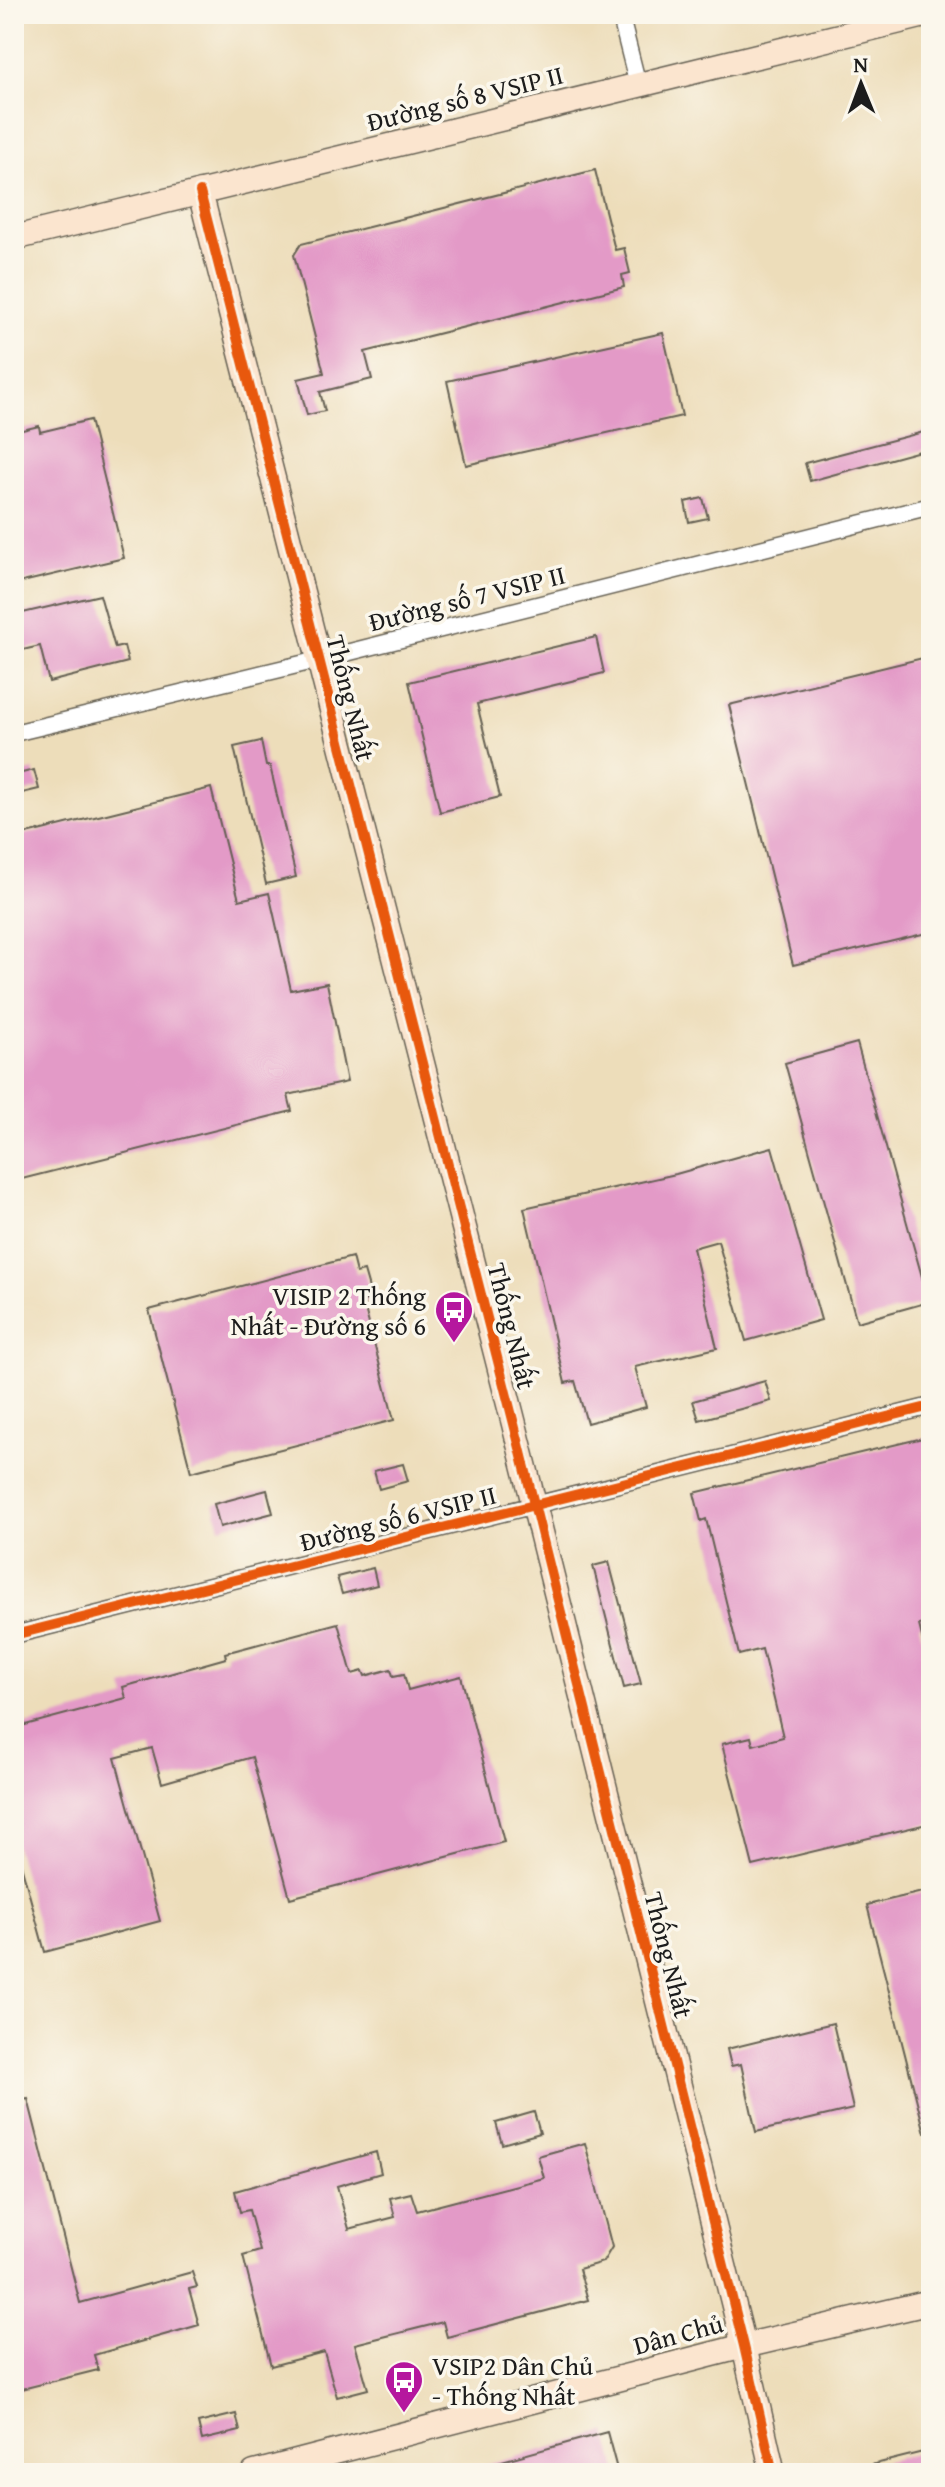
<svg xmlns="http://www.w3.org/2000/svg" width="945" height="2487" viewBox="0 0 945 2487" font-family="'Gentium Book Plus',serif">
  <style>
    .building { fill: #e39ac7 }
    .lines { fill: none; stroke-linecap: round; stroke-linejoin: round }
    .street-casing { stroke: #656053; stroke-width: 19 }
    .secondary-casing { stroke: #656053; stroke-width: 27 }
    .street { stroke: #fff; stroke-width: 16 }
    .secondary { stroke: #fbe5cf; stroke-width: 24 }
    .cycleway-casing { stroke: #fbf7ec; stroke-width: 15 }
    .cycleway { stroke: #e8590c; stroke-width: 10 }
    .labels { text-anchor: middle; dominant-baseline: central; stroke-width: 7; stroke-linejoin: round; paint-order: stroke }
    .street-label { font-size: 26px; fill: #1c1c1c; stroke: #fbf7ec }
    .poi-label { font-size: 26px; fill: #1c1c1c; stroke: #fbf7ec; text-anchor: end }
  </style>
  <rect width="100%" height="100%" fill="#fbf7ec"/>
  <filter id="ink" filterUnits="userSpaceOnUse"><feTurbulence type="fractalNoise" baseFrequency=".0125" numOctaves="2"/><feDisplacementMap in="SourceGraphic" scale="16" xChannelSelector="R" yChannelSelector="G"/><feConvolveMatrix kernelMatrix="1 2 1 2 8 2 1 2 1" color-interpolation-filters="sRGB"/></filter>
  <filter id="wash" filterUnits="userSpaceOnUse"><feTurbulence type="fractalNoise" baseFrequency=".006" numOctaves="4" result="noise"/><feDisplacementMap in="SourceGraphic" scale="32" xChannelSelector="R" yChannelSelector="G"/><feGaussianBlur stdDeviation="1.8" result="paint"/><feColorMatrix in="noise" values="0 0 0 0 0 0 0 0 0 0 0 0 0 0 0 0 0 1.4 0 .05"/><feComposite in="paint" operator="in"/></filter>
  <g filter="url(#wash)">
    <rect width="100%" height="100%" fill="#edddba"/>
    <g id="blocks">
      <path class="building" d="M595 170 615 250 624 248 630 273 622 275 624 287 365 352 372 379 320 392 325 411 307 415 298 379 324 373 294 255 301 244Z
        M663 333 682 416 466 465 447 381Z
        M90 420 124 558 14 584V432L39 426 40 432Z
        M931 430V448L810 481 805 463Z
        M703 498 708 518 689 522 685 502Z
        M100 595 115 648 124 646 128 662 49 682 40 646 14 652V615Z
        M596 637 604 673 477 704 500 797 440 812 409 682Z
        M931 656V932L793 965 729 705Z
        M261 741 266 766H270L296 877 266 884 234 747Z
        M34 770 39 789 14 795V775Z
        M211 788 239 900 269 893 291 990 327 983 347 1082 288 1095 292 1111 14 1181V837Z
        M857 1043 929 1302 857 1322 785 1063Z
        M772 1147 821 1320 746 1341 718 1241 693 1248 717 1348 635 1367 646 1407 587 1423 575 1381 565 1383 524 1208 676 1174Z
        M352 1257 356 1273 364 1271 372 1299 363 1301 394 1420 191 1472 149 1310Z
        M765 1381 771 1401 699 1420 693 1401Z
        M931 1436V1622L919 1625 931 1673V1823L753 1866 722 1744 751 1737 753 1745 783 1737 762 1649 739 1655 706 1519 701 1521 694 1493Z
        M403 1464 408 1481 379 1489 374 1471Z
        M267 1490 273 1513 220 1527 214 1504Z
        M609 1562 641 1684 624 1688 593 1566Z
        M373 1568 377 1585 342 1594 337 1577Z
        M338 1623 352 1674 363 1671 365 1676 391 1669 393 1676 404 1674 408 1690 461 1676 504 1842 290 1898 252 1757 162 1783 152 1748 115 1758 160 1921 45 1952 14 1839V1728L126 1698 123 1687 226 1658 225 1653Z
        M931 1890V2133H925L867 1905Z
        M833 2023 853 2109 756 2132 741 2064 731 2066 727 2049Z
        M28 2099 80 2303 192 2272 197 2287 189 2289 199 2325 94 2355 98 2370 14 2391V2102Z
        M534 2112 540 2133 502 2144 496 2123Z
        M585 2143 612 2247 603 2262 579 2269 588 2300 447 2337 443 2322 355 2344 368 2389 337 2397 324 2352 271 2366 243 2256 260 2251 249 2210 240 2212 235 2191 376 2152 381 2173 337 2186 349 2229 395 2217 390 2198 411 2193 417 2211 544 2178 538 2156Z
        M236 2414 240 2431 202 2440 198 2423Z
        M607 2432 618 2473H477L476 2468Z
        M931 2450V2473H863V2467Z"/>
    </g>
  </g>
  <g filter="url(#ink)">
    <use href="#blocks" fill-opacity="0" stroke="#656053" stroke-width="2"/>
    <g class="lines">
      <g class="street-casing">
        <path id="street" d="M620 14 638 85
          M14 733 318 660 931 506
          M14 1635 931 1406"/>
      </g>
      <g class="secondary-casing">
        <path id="secondary" d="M200 192 514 1424 744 2346 773 2473
          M14 238 929 14
          M254 2473 744 2346 931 2302"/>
      </g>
      <use href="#street" class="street"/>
      <use href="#secondary" class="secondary"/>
      <g class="cycleway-casing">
        <path id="cycleway" d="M200 192 514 1424 744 2346 773 2473
          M14 1635 931 1406"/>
      </g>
      <use href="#cycleway" class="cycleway"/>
    </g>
  </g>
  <defs>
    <g id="bus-pin" transform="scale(2)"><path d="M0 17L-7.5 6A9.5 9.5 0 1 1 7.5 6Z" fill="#b5179e" stroke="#fbf7ec"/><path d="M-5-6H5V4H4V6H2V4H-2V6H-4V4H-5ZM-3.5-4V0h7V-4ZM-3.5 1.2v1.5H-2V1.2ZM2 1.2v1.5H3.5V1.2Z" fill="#fff"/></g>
  </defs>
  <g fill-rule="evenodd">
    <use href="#bus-pin" x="454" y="1310"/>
    <use href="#bus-pin" x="404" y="2380"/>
  </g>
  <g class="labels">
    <g class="street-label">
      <text transform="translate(465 98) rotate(-14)">Đường số 8 VSIP II</text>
      <text transform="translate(467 598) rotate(-14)">Đường số 7 VSIP II</text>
      <text transform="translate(351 698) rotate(76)">Thống Nhất</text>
      <text transform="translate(512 1326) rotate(76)">Thống Nhất</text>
      <text transform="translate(398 1518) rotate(-14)">Đường số 6 VSIP II</text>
      <text transform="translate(669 1955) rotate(76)">Thống Nhất</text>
      <text transform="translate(678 2334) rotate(-15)">Dân Chủ</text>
    </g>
    <g class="poi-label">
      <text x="426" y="1295">VISIP 2 Thống<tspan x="426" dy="30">Nhất - Đường số 6</tspan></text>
      <text x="432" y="2365" text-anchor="start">VSIP2 Dân Chủ<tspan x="432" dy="30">- Thống Nhất</tspan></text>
    </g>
  </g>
  <rect width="945" height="2487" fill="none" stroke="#fbf7ec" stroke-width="48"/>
  <g transform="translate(861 84) rotate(359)" stroke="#fbf7ec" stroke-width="6" paint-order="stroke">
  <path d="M0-6L14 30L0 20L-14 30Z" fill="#1c1c1c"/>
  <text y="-12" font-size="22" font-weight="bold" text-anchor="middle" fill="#1c1c1c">N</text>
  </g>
</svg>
